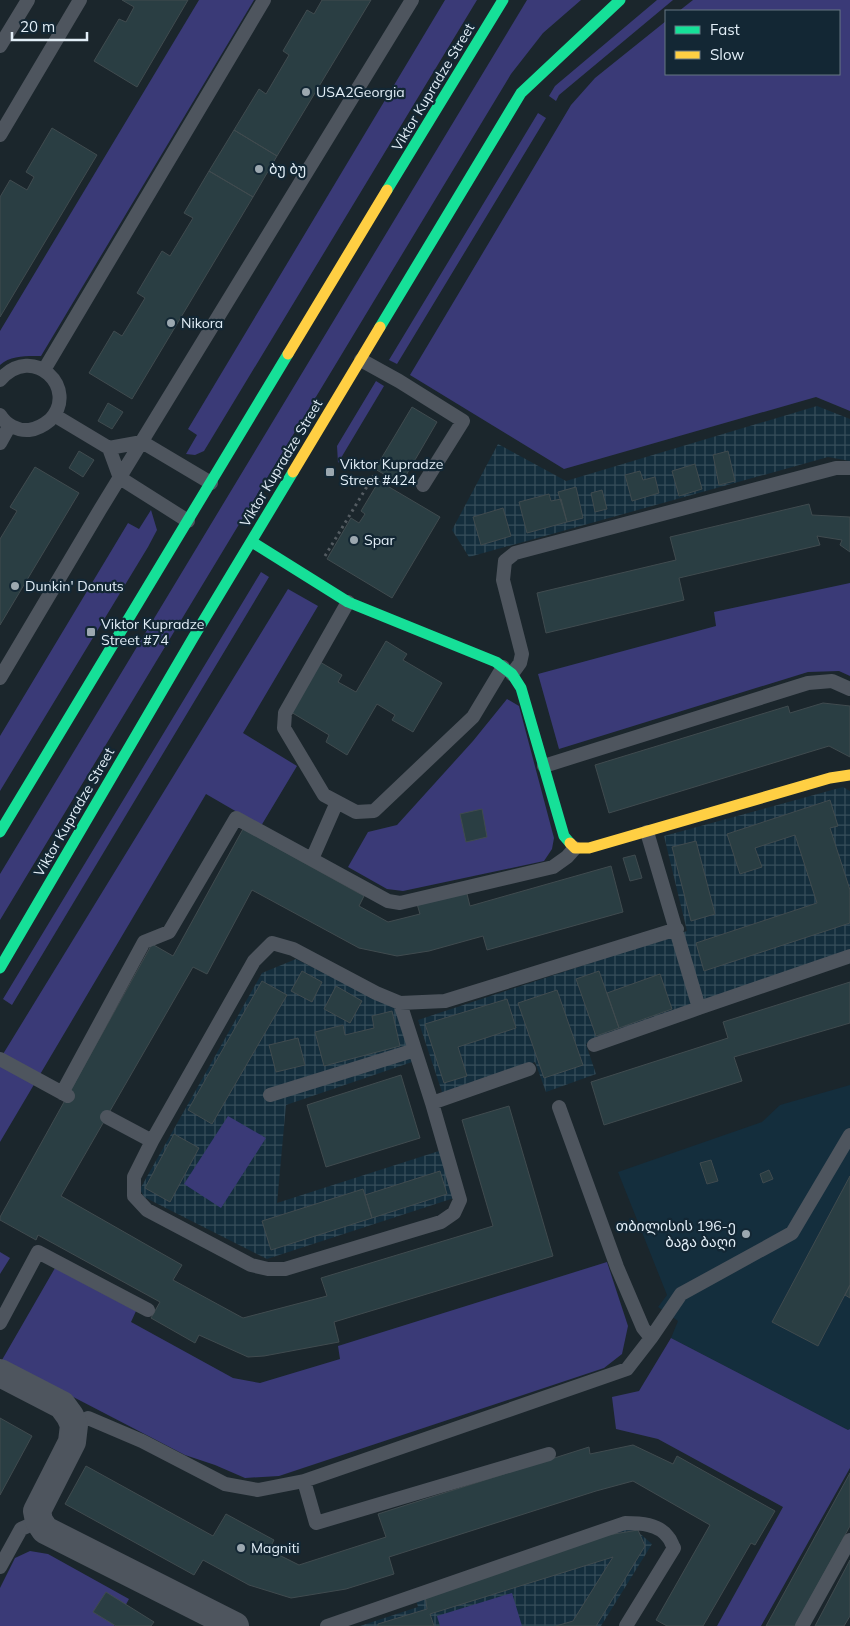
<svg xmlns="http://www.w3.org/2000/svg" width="850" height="1626" viewBox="0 0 850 1626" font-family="Mulish,'Noto Sans Georgian',sans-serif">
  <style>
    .built { fill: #142e3d }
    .industrial { fill: url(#industrial-grid) }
    .green { fill: #3a3a77 }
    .building { fill: #2a3e43; stroke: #404b4f }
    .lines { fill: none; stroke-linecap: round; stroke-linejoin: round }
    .path { stroke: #545c62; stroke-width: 3; stroke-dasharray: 2.5 4; stroke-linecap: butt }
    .lane { stroke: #4e555e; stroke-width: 14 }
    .street { stroke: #4e555e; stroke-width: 28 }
    .fast { stroke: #16e098; stroke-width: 11 }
    .slow { stroke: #ffcf43; stroke-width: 11 }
    .poi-dot { fill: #9ca8b0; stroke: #132734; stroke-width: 2 }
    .labels { text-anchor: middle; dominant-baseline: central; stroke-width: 4.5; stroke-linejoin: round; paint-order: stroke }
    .street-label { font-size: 14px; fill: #e2eef7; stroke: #132734 }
    .poi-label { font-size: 14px; fill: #e2eef7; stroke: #132734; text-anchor: start }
  </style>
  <defs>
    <pattern id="industrial-grid" width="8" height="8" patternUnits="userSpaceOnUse" patternTransform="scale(1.25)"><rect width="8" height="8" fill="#142e3d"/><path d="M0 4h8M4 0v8" fill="none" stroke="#364d5a"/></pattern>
  </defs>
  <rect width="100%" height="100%" fill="#1b262c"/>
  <path class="built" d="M850 1085V1429L848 1430 671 1338 678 1321 658 1307 667 1295 618 1172 762 1122 780 1105Z"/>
  <path class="industrial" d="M817 406 850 419V461L828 457 469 557 452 530 498 444 566 481Z
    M843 787 850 791V963L681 1010 586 1044 596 1074 546 1092 535 1062 443 1095 418 1020 687 931 664 836Z
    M296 959 396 1009 415 1061 286 1105 277 1203 439 1151 454 1198 267 1259 144 1197 140 1189 262 973Z
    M631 1526 652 1544 601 1626H360L418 1607 414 1592Z"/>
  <path class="green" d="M199 0H254L41 356C27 356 11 355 0 365V331Z
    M445 0H477L204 451 195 455 186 454 197 435 188 429Z
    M527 0H581L543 33 511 74 0 920V874Z
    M657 0H673L559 95 556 101 549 96 555 86Z
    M693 0H850V411L816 397 564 469 410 375 571 105 595 78 666 21V74H839V11H679Z
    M538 113 546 118 397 364 389 360Z
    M376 381 384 386 338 463 337 446Z
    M151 510 157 530 148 547 0 791V736L128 523 139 529Z
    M261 572 269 577 12 1005 3 999Z
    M850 583V676L839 671 808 672 559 749 538 674 716 626 714 612Z
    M288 589 318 606 243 733 297 766 261 826 206 794 0 1142V1059Z
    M507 699 519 706 554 838 552 849 544 861 403 891 387 889 348 867 368 832 397 825 473 741Z
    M228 1116 266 1138 221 1208 184 1184Z
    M0 1252 10 1258 0 1274Z
    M607 1262 628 1326 622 1354 604 1368 279 1476 245 1478 215 1465 185 1455 2 1360 55 1268 136 1311 131 1322 233 1378 260 1383 340 1359 338 1346Z
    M671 1338 848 1430 850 1429V1468L761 1626H717L783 1507 658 1439 616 1429 612 1397 639 1391Z
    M30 1551 48 1554 129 1599 114 1626H0V1588L15 1558Z
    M512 1593 522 1626H440L437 1616Z"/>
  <path class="building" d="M122 0H188L137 87 94 61 119 19 126 22 134 7Z
    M322 0H371L277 156 234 130 259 89 266 94 289 55 283 51 307 10 314 14Z
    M52 128 97 155 0 317V197L10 180 27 190 34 177 26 172Z
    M234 130 277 156 253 197 209 171Z
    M209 171 253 197 132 399 89 373 114 331 122 336 145 298 137 293 162 251 170 256 193 218 184 213Z
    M108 403 123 412 112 429 98 421Z
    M412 407 437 422 401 484 375 469Z
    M79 451 94 460 83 477 69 468Z
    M728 451 735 481 719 485 713 455Z
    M695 464 702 489 679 496 672 471Z
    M35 467 79 493 0 625V539L17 511 10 507Z
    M640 471 643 480 655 477 659 493 632 501 625 475Z
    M379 481 440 517 392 598 327 559 351 518 359 523 365 514 361 511Z
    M576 487 583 518 567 522 558 492Z
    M602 490 607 509 595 512 591 493Z
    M549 494 551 501 561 499 567 522 527 533 519 502Z
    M809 504 812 515 850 517V552L840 545 842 540 817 536 820 545 679 578 684 600 546 633 537 593 676 560 670 537Z
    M503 508 511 536 481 545 473 517Z
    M386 641 407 654 403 660 442 683 413 732 392 720 395 715 377 704 347 755 326 742 329 735 291 712 320 662 342 675 338 682 356 692Z
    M823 703 850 706V757L829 746 609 813 595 765 788 706 790 713Z
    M830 800 838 826 830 828 850 890V923L704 971 696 943 817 903 795 835 755 848 762 867 740 874 727 834Z
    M482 809 487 837 466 842 460 814Z
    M243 829 364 896 359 906 388 922 420 914 417 904 466 890 470 906 611 866 623 912 487 950 483 936 429 951 397 956 359 948 252 890 207 974 193 967 61 1196 182 1265 173 1280 243 1318 327 1296 321 1278 493 1226 462 1120 509 1106 553 1256 334 1322 339 1342 264 1356 248 1357 199 1335 195 1343 151 1318 160 1302 38 1235 36 1240 0 1220V1217L152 944 173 956Z
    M696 841 715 914 691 921 672 847Z
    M635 855 642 878 630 881 623 858Z
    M302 971 322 982 312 1002 291 991Z
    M599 971 619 1028 596 1036 576 979Z
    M660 974 672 1009 619 1028 607 993Z
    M262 981 287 995 212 1124 188 1110Z
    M850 982V1023L734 1057 742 1081 604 1125 591 1082 728 1038 723 1022Z
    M336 986 362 1001 350 1023 324 1009Z
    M557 990 583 1065 544 1078 518 1003Z
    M507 999 516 1028 458 1047 467 1076 444 1083 425 1024Z
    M392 1011 400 1046 324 1066 315 1032 343 1025 345 1035 374 1028 372 1016Z
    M298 1038 305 1065 276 1072 269 1045Z
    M401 1075 420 1138 326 1167 307 1105Z
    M174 1134 199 1148 170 1202 145 1188Z
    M711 1160 718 1181 707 1184 700 1163Z
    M769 1170 773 1179 763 1183 760 1174Z
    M440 1171 447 1194 372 1218 365 1195Z
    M850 1176V1285L818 1346 772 1322Z
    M363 1189 372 1218 271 1250 262 1221Z
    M850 1285V1298L845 1295Z
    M0 1418 32 1436 0 1495Z
    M633 1445 673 1464 677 1456 775 1511 755 1545 751 1543 703 1626H667L656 1620 710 1525 633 1481 596 1491 389 1557 394 1574 346 1589 291 1598 249 1585 203 1560 194 1575 65 1504 86 1466 213 1536 226 1514 274 1540 269 1550 299 1565 386 1537 378 1514 589 1447 590 1454Z
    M850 1473V1526L795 1626H766Z
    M638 1530 645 1546 596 1626H556L573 1621 613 1557 430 1614 434 1626H378V1624L427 1609 425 1595 608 1535Z
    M850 1560V1616L844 1626H815Z
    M106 1592 154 1622 151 1626H116L93 1612Z"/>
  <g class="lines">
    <path class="path" d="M325 556 374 475"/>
    <path class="lane" d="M0 46 28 0
      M0 135 80 0
      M361 360 399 381 463 421 423 485
      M44 370 264 0
      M0 380C33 342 80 389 50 420 44 425 37 429 29 430 18 431 6 425 0 415
      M54 415 109 448 120 478 188 521
      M0 443 10 425
      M109 448 142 442 211 483
      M348 602 285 713 284 728 324 795 356 812 374 811 473 717 503 667
      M512 674 520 663 522 654 503 580 505 561 515 553 836 468H850
      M0 678 101 508 412 0
      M544 766 808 683 832 681 850 689
      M647 832 699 1008 850 956
      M312 859 337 802
      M400 1003 432 1103
      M594 1045 699 1008
      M0 1059 68 1096
      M529 1069 432 1103 460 1200 454 1213 441 1222 285 1269H268L251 1265 147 1210 134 1196V1177L152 1141 254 961 272 943 293 949 376 993 400 1003 445 1001 677 929
      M62 1093 144 942 169 932 236 818 388 901 400 903 553 867 567 857 575 848
      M270 1095 415 1050
      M559 1107 617 1267 643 1328 651 1338
      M107 1117 152 1141
      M0 1323 38 1252 148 1310
      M74 1425 88 1418 142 1441 225 1484 258 1490 304 1481 627 1369 651 1338 681 1294 792 1233 850 1135
      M304 1481 316 1523 549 1454
      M0 1567 21 1529 39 1521
      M327 1626 625 1523C640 1523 659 1524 668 1537 671 1540 672 1545 674 1548L626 1626
      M802 1626 850 1540"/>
    <path class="street" d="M0 1373 62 1405 70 1416 74 1425 72 1442 37 1511 39 1521 45 1530 235 1626"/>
    <path class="fast" d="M387 190 503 0
      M380 327 521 93 620 0
      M252 542 348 602 496 662 512 674 521 688 564 836 570 843
      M0 832 288 354
      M0 968 193 638 293 472"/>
    <path class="slow" d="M288 354 387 190
      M293 472 380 327
      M570 843 575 848H589L830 778 850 775"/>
  </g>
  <g class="poi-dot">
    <circle cx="306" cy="92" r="5"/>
    <circle cx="259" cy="169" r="5"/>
    <circle cx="171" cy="323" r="5"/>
    <rect x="325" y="467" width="10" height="10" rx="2.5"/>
    <circle cx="354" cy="540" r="5"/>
    <circle cx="15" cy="586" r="5"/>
    <rect x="86" y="627" width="10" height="10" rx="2.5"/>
    <circle cx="746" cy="1234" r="5"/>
    <circle cx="241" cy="1548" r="5"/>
  </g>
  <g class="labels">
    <g class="street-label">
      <text transform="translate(433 87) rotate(-59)">Viktor Kupradze Street</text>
      <text transform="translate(281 463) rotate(-59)">Viktor Kupradze Street</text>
      <text transform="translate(74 812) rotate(-60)">Viktor Kupradze Street</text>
    </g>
    <g class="poi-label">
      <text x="316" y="92">USA2Georgia</text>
      <text x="269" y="169">ბუ ბუ</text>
      <text x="181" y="323">Nikora</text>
      <text x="340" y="464">Viktor Kupradze<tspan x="340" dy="16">Street #424</tspan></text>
      <text x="364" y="540">Spar</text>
      <text x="25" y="586">Dunkin' Donuts</text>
      <text x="101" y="624">Viktor Kupradze<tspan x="101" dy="16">Street #74</tspan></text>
      <text x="736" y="1226" text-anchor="end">თბილისის 196-ე<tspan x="736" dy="16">ბაგა ბაღი</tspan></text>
      <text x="251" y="1548">Magniti</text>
    </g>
  </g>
  <rect x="665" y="10" width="175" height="65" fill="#132734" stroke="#667782"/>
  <rect x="675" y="26" width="25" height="8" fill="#16e098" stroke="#667782"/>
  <text x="710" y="35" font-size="15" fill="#e2eef7">Fast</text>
  <rect x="675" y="51" width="25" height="8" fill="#ffcf43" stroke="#667782"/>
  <text x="710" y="60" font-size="15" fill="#e2eef7">Slow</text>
  <path d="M12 32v8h75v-8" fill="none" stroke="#e2eef7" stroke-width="2.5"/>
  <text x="20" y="32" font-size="15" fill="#e2eef7" stroke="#132734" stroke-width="4" paint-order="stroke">20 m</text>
</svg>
